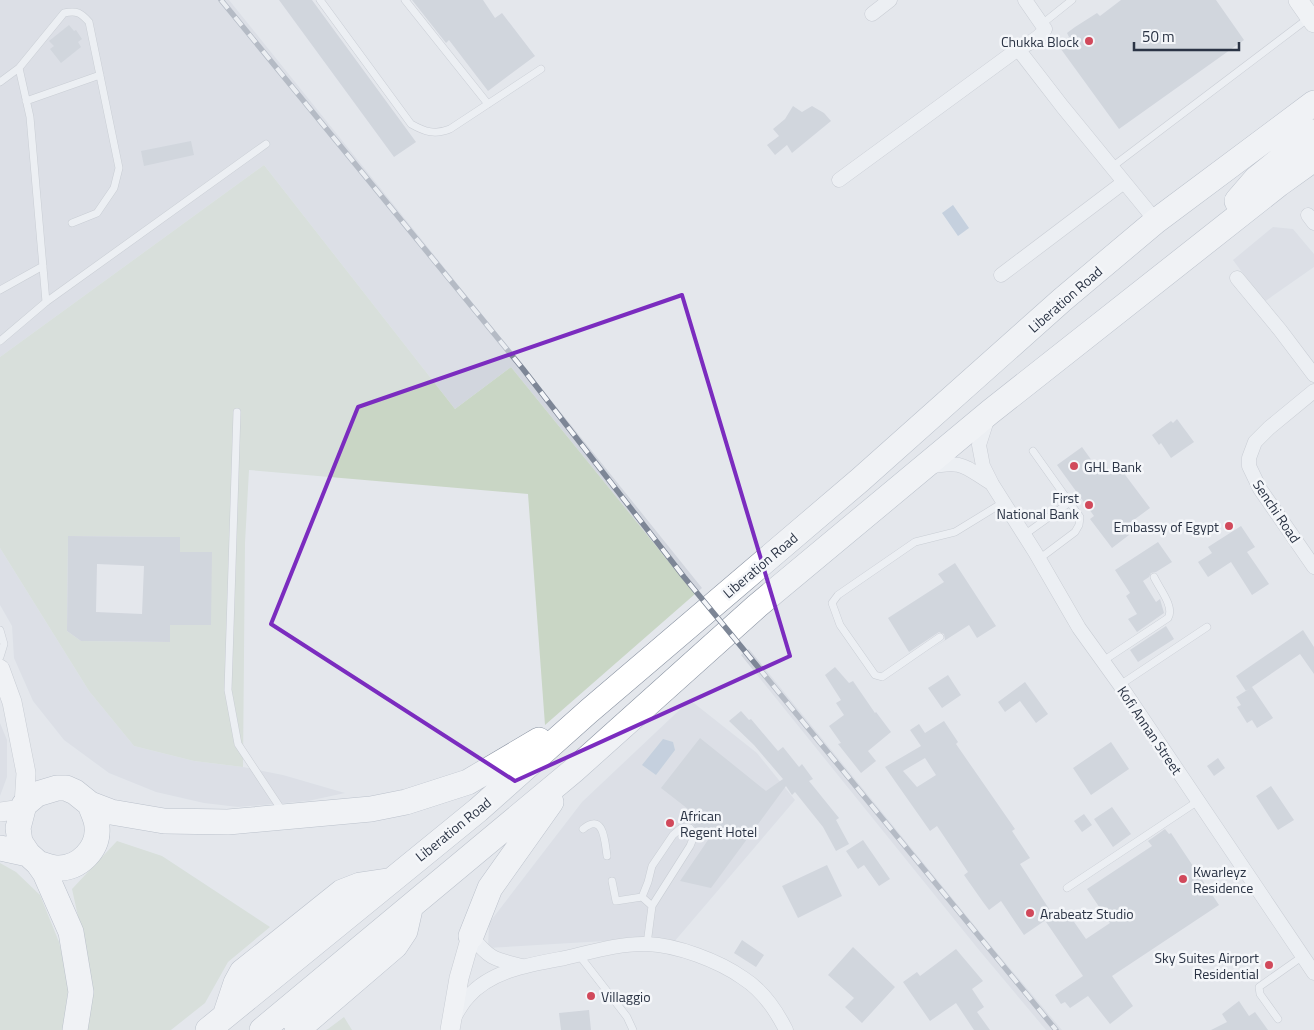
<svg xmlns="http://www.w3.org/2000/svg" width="1314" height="1030" viewBox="0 0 1314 1030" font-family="'Titillium Web',sans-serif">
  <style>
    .built { fill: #d2d6de }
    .green { fill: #c9d6c5; fill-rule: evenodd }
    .water { fill: #9fb4cc }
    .building { fill: #bbc0ca; fill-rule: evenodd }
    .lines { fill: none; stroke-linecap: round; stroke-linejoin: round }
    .lane-casing { stroke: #a9aeb7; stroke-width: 8 }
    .street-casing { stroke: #a9aeb7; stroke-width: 15 }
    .secondary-casing { stroke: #a9aeb7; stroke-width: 20 }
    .highway-casing { stroke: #8b94a3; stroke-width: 26 }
    .lane { stroke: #f7f8fa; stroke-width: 7 }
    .street { stroke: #f7f8fa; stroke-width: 14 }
    .secondary { stroke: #fff; stroke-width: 19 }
    .highway { stroke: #fff; stroke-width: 25 }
    .rail-casing { stroke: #7d8696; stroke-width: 5.5 }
    .rail { stroke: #f4f6f9; stroke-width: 4; stroke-dasharray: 11; stroke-linecap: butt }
    .marked { fill: none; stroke: #7b2cbf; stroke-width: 4; stroke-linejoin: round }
    .poi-dot { fill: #d1495b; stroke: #f4f6f9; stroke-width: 2 }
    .labels { text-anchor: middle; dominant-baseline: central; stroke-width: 5; stroke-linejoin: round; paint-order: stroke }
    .poi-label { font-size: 14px; fill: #2b3445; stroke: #f4f6f9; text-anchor: start }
    .street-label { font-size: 14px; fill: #2b3445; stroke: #f4f6f9 }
  </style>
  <rect width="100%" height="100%" fill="#e4e7ec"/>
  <path class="built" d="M0 0H229L702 588 695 594 511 367 455 409 264 165 0 357Z
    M1273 227 1293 229 1314 254V267L1264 302 1233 260Z
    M0 548 89 691 134 746 194 761 243 767 283 775 345 793 308 801 238 807 204 803 156 792 109 773 64 740 33 701 14 658 12 626 0 605Z
    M749 649 988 942 1062 1030H1046L979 950 741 655Z
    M690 700 757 753 795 800 674 942 622 940 488 948 489 923 582 802Z
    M0 723 7 740V777L0 796Z"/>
  <path class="green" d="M264 165 455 409 511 367 695 594 545 725 528 494 249 470 245 543 243 767 194 761 134 746 89 691 0 548V357ZM68 536 180 537V552H211V625H170V642L81 641 67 631Z
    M117 841 162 856 270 927 228 962 205 1003 171 1030H86V953L72 889Z
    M0 863 16 872 40 895 59 942 69 983 63 1030H0Z
    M344 1017 352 1030H326L328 1029Z"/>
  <path class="water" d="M953 205 969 228 958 236 942 213Z
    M663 739 673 742 675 750 656 775 642 765Z"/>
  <path class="building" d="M279 0H312L416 142 394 157Z
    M412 0H483L495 18 502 13 535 56 488 91 449 40 446 43Z
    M1121 0H1216L1244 40 1119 129 1058 45 1069 37 1067 33 1075 27 1097 13 1100 16Z
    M69 25 74 31 76 30 82 39 78 42 81 47 61 63 50 49 54 46 49 41Z
    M793 106 802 112 812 106 824 113 831 121 792 153 787 145 775 155 767 145 779 136 773 129 785 119Z
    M191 141 194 155 144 166 141 151Z
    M1177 419 1194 442 1171 458 1161 443 1159 445 1152 435 1171 421 1173 423Z
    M1082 447 1095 465 1102 460 1112 474 1120 468 1150 508 1123 528 1129 535 1112 548 1090 519 1094 516 1057 465Z
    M1241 526 1255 547 1247 552 1269 584 1252 595 1231 562 1208 577 1198 562 1212 553 1208 547Z
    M68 536 180 537V552H212L211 625H170V642L81 641 67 631ZM97 564 144 566 142 614 96 612Z
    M1158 542 1172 562 1156 572 1151 573 1149 577 1143 581 1156 602 1160 599 1164 613 1137 632 1128 619 1137 614 1126 596 1130 593 1115 570Z
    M955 563 996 626 977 638 969 625 930 650 945 640 944 634 939 632 909 652 888 618 944 582 938 574Z
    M1166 626 1174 639 1138 662 1130 650Z
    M1303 630 1314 647V674L1300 654 1246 691 1236 676Z
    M835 667 849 683 853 681 875 713 876 712 891 732 868 751 876 761 861 773 838 744 841 743 829 726 844 715 836 703 841 700 825 675Z
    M948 675 961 695 942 708 928 688Z
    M1025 682 1048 714 1036 723 1020 701 1005 712 998 702Z
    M1252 687 1273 718 1257 728 1252 720 1247 723 1237 707 1241 705 1236 697Z
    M741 711 749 720 751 719 778 751 783 747 799 767 802 764 813 779 809 781 839 818 836 820 849 844 836 851 823 827 795 792 792 795 786 786 711 888 680 881 708 840 698 832 693 824 685 822 681 818 688 809 661 788 700 738 766 791 783 779 754 745 729 721Z
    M944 721 958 742 956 744 1015 829 1012 831 1030 858 1020 864 1053 915 1024 935 1001 901 989 910 983 902 964 875 968 872 937 826 930 831 885 767 921 746 910 730 919 724 925 733ZM925 758 936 775 917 787 903 771Z
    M1111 742 1129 769 1091 795 1073 768Z
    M1218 758 1225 768 1214 776 1207 766Z
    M1271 786 1294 820 1278 830 1256 796Z
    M1112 807 1131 834 1113 847 1094 819Z
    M1084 814 1092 825 1082 832 1074 821Z
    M1165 829 1169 834 1171 833 1219 905 1112 976 1133 1006 1110 1024 1088 996 1070 1008 1065 1002 1061 1004 1055 995 1083 976 1046 922 1065 909 1086 939 1110 923 1087 889 1152 846 1148 841Z
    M863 840 890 879 879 886 864 865 858 869 846 851Z
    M827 865 842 896 798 918 782 886Z
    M742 940 764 955 756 967 734 953Z
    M853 947 895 987 862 1023 845 1007 854 998 828 975Z
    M956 949 983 981 972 989 984 1007 977 1012 990 1030H974L956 1003 930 1021 903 982 917 972 920 976Z
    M1239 1001 1249 1016 1255 1012 1268 1030H1211L1227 1022 1222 1014Z
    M589 1010 591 1030H561L559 1013Z"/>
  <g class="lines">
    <g class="lane-casing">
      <path id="lane" d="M320 0 411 124C425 132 435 135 450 129L541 69
        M405 0 488 104
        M1042 24 1072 0
        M19 68 64 13C77 10 81 13 89 22L119 168 114 188 97 213 72 223
        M0 82 19 68 30 117 46 302
        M26 101 100 75
        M1112 167 1310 17
        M0 290 43 266
        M0 341 46 302 266 144
        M237 412 228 690 238 744 283 812
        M1033 451 1080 517 1079 525 1075 532 1039 559
        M1024 535 1070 502
        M0 630 4 644 0 657
        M940 637 882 677 875 675 840 625 832 603 838 595 915 542 955 532 1004 502
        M1103 661 1168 618C1175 607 1159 588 1154 577
        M1120 685 1207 627
        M583 829C604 811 605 843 607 856
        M612 881 616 901 642 897 652 906
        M1067 888 1198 801
        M642 897 648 882 652 866 673 835 680 829 685 827 690 828C695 835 693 839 690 846L652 906 647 944
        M579 955 627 1017 633 1030
        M1278 1019 1260 994 1259 987 1303 956"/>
    </g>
    <g class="street-casing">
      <path id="street" d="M872 14 890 0
        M1018 49 1062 106 1156 221
        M839 180 1018 49C1027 44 1040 39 1045 29L1025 0
        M1308 215 1314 223
        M1001 275 1124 182
        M1237 278 1280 330 1314 375
        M1314 391 1269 428 1255 442 1249 458V466L1260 489 1314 567
        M988 417 979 445 983 466 992 484 1035 552 1079 628 1120 685 1314 973
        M928 467C964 460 963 466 991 483
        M471 936C490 959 493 959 522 966
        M455 1016C459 1009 463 1002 468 997 491 970 532 964 565 958 591 952 620 943 647 944 677 945 719 961 743 978 762 990 776 1010 786 1030"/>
    </g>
    <g class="secondary-casing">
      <path id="secondary" d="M1298 0 1314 23
        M0 669 12 702 26 773 24 805
        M0 812 22 809
        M450 1030 459 978 471 936"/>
    </g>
    <g class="highway-casing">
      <path id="highway" d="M1237 201 1256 179 1314 132
        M0 848 28 854
        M38 863C44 865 51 868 57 868 79 869 99 849 97 827 97 819 92 811 90 804
        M471 936 490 888 551 802
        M225 1016 236 983 242 972 342 892 360 885 387 881
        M75 1030 81 992 71 932 45 873 38 863 28 854 20 842 18 828 24 805 37 794 57 788H66L75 792 90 804 111 812 164 821 228 822 371 809 406 802 468 782 539 740
        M208 1030 478 810 589 711 860 480 1062 300 1156 221 1314 103
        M262 1030 573 771 757 606 990 412 1279 184 1314 159
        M297 1030 395 946 405 931 410 909"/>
    </g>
    <use href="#lane" class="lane"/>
    <use href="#street" class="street"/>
    <use href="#secondary" class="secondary"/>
    <use href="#highway" class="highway"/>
    <g class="rail-casing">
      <path id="rail" d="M221 0 523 369 684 577 1056 1030"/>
    </g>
    <use href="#rail" class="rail"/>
  </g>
  <path d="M0 0H1314V1030H0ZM682 295 790 656 515 781 271 624 358 407Z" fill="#e4e7ec" fill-opacity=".55" fill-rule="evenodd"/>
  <path class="marked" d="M682 295 790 656 515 781 271 624 358 407Z"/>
  <g class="poi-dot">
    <circle cx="1089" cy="41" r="5"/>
    <circle cx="1074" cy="466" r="5"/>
    <circle cx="1089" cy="505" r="5"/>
    <circle cx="1229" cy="526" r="5"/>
    <circle cx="670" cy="823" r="5"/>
    <circle cx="1183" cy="879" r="5"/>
    <circle cx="1030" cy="913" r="5"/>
    <circle cx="1269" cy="965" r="5"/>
    <circle cx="591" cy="996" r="5"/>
  </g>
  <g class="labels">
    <g class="poi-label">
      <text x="1079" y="41" text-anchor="end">Chukka Block</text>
      <text x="1084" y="466">GHL Bank</text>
      <text x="1079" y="497" text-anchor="end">First<tspan x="1079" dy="16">National Bank</tspan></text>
      <text x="1219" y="526" text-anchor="end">Embassy of Egypt</text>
      <text x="680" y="815">African<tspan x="680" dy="16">Regent Hotel</tspan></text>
      <text x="1193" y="871">Kwarleyz<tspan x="1193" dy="16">Residence</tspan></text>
      <text x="1040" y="913">Arabeatz Studio</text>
      <text x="1259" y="957" text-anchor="end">Sky Suites Airport<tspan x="1259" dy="16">Residential</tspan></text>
      <text x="601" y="996">Villaggio</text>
    </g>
    <g class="street-label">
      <text transform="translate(1065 299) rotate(-41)">Liberation Road</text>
      <text transform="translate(1277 511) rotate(56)">Senchi Road</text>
      <text transform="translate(760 565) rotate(-40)">Liberation Road</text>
      <text transform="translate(1150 730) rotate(56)">Kofi Annan Street</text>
      <text transform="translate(453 829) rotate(-39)">Liberation Road</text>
    </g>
  </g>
  <path d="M1134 42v8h105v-8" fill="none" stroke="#2b3445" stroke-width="2.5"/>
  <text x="1142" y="42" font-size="15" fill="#2b3445" stroke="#f4f6f9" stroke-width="4" paint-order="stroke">50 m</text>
</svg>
